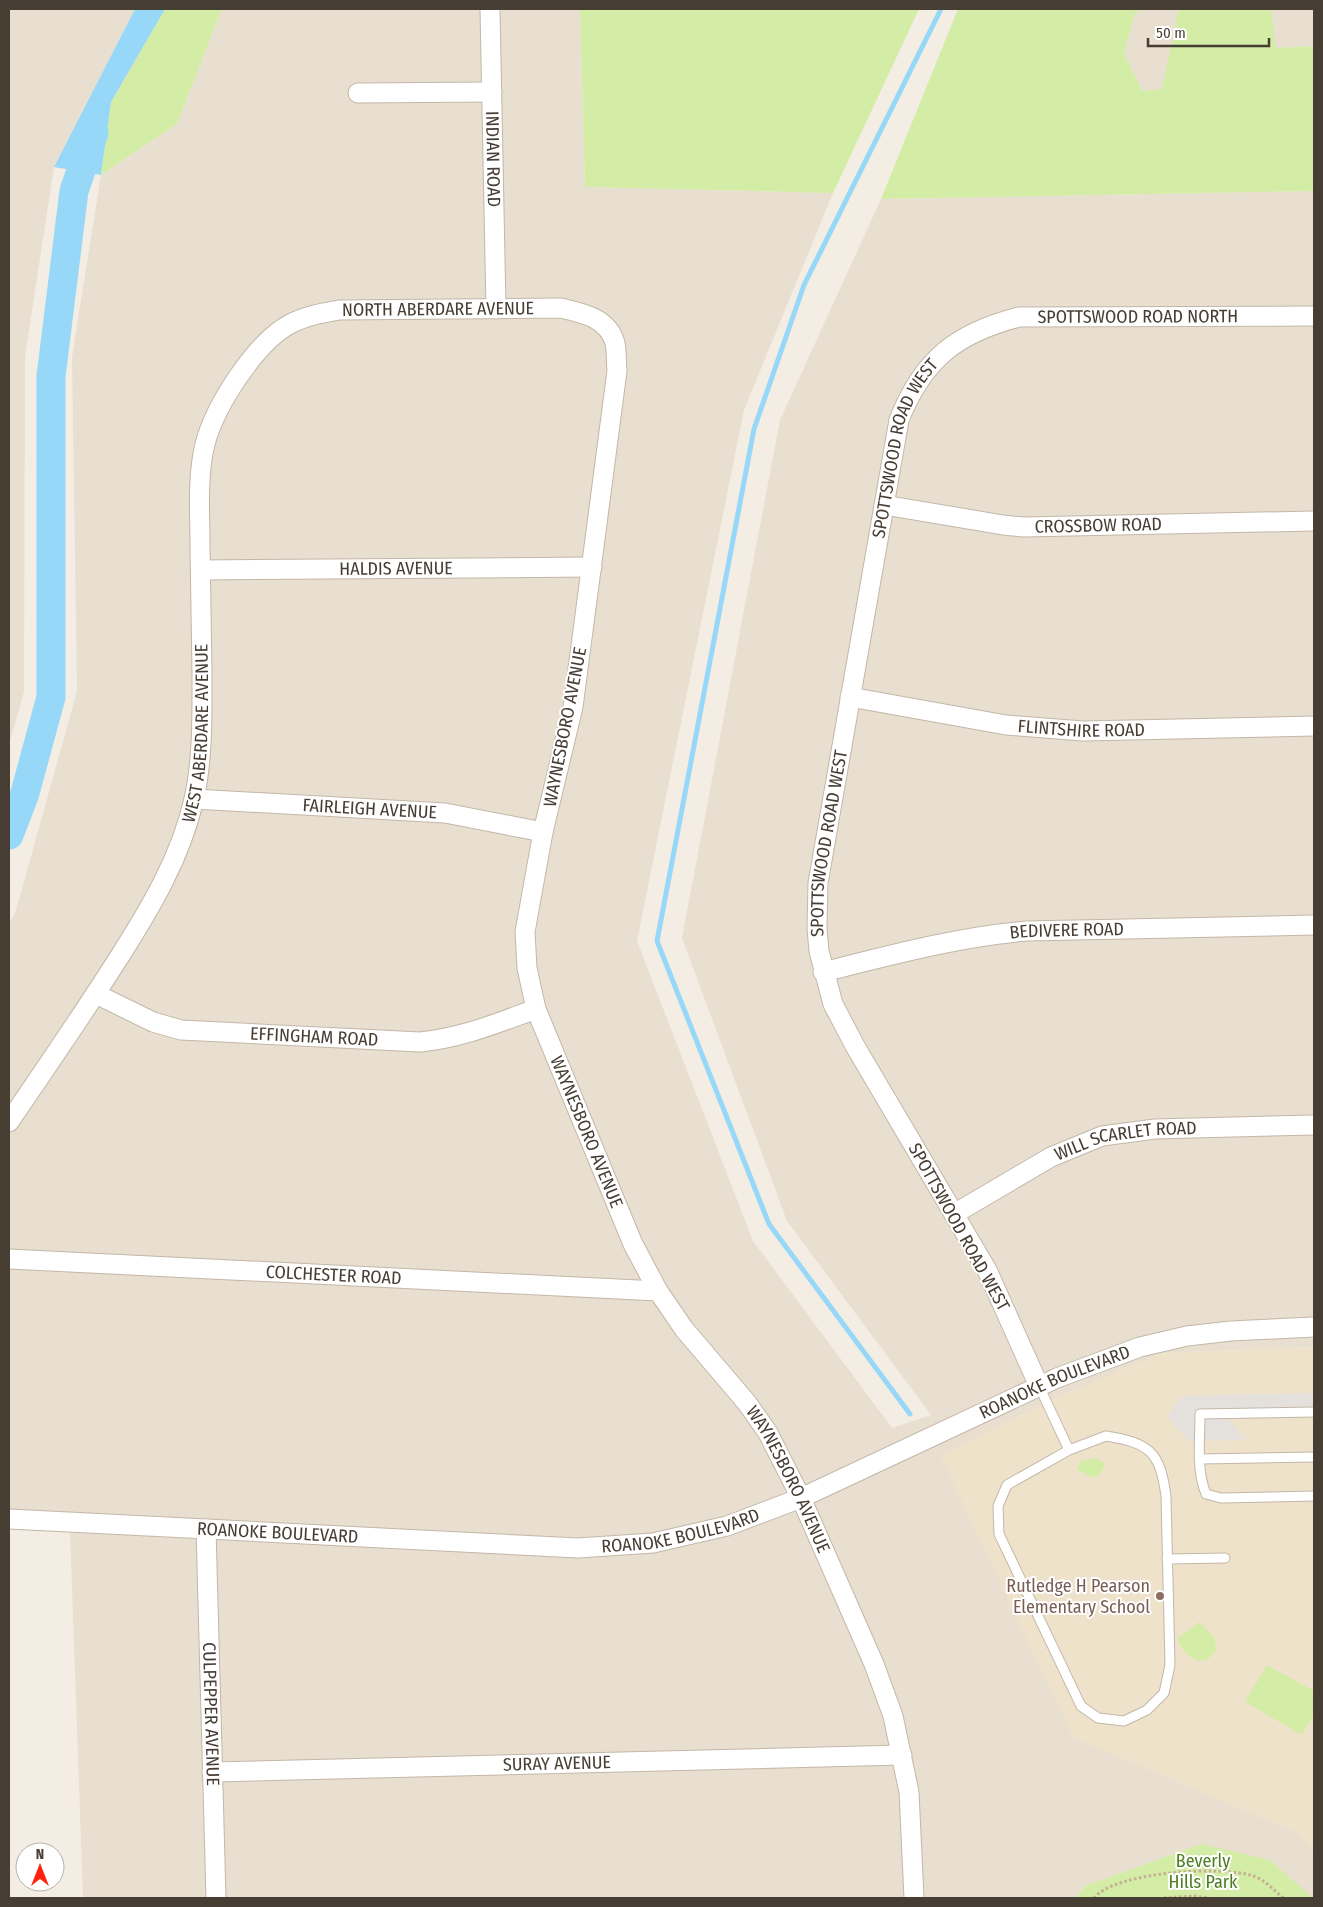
<svg xmlns="http://www.w3.org/2000/svg" width="1323" height="1907" viewBox="0 0 1323 1907" font-family="'Fira Sans Condensed',sans-serif">
  <style>
    .residential { fill: #e8dfd0 }
    .education { fill: #efe2cb }
    .green { fill: #d3eda6 }
    .parking { fill: #e4e0dc }
    .water { fill: #97d8f9 }
    .lines { fill: none; stroke-linecap: round; stroke-linejoin: round }
    .stream { stroke: #97d8f9; stroke-width: 5 }
    .river { stroke: #97d8f9; stroke-width: 29 }
    .lane-casing { stroke: #c3b7a8; stroke-width: 11 }
    .street-casing { stroke: #c3b7a8; stroke-width: 21 }
    .path { stroke: #c4af94; stroke-width: 3; stroke-dasharray: 2.5 2.5; stroke-linecap: butt }
    .lane { stroke: #fff; stroke-width: 9 }
    .street { stroke: #fff; stroke-width: 19 }
    .education-dot { fill: #8d6e63; stroke: #fff; stroke-width: 2 }
    .labels { text-anchor: middle; dominant-baseline: central; stroke-width: 4; stroke-linejoin: round; paint-order: stroke }
    .street-label { font-size: 18px; fill: #463d33; stroke: #fff }
    .education-label { font-size: 18px; fill: #785e54; stroke: #fff; text-anchor: end }
    .park-label { font-size: 18px; fill: #4b7e1f; stroke: #fff }
  </style>
  <rect width="100%" height="100%" fill="#f4ede3"/>
  <path class="residential" d="M9 9H135L54 167 25 357 24 692 9 745Z
    M222 9H580L585 187 833 193 744 410 637 941 753 1241 892 1428 931 1415 787 1221 682 938 780 420 881 199 1314 191V1347L1160 1353 1073 1737 1296 1832 1314 1852V1898L1201 1844 1085 1886 1076 1898H83L70 1532 9 1529V922L15 914 77 691 72 357 101 175 177 124Z
    M1144 9H1180L1162 90 1142 91 1124 53 1135 12Z
    M1271 9H1314V46L1275 48Z"/>
  <path class="education" d="M1314 1347V1852L1295 1832 1073 1737 940 1455 1049 1401 1160 1353Z"/>
  <path class="green" d="M165 9H222L177 124 101 175 111 102Z
    M580 9H919L833 193 585 187Z
    M958 9H1144L1135 13 1124 53 1142 91 1162 89 1179 9H1271L1276 48 1314 46V191L881 199Z
    M1094 1458 1104 1462 1105 1465 1101 1473 1093 1478 1077 1469 1079 1462Z
    M1199 1622 1215 1638 1216 1651 1208 1659 1201 1661C1191 1659 1178 1648 1178 1638Z
    M1267 1665 1314 1691V1714L1302 1735 1245 1702Z
    M1201 1844 1270 1860 1313 1898H1076L1085 1886Z"/>
  <path class="parking" d="M1314 1393V1416L1227 1418 1245 1440 1189 1441 1167 1417 1182 1396Z"/>
  <path class="water" d="M135 9H165L111 102 101 175 54 167Z"/>
  <g class="lines">
    <path class="stream" d="M910 1414 769 1224 657 941 754 429 804 285 941 9"/>
    <path class="river" d="M9 835 25 793 51 697V376L74 191 94 133"/>
    <g class="lane-casing">
      <path id="lane" d="M1039 1386 1069 1450
        M1314 1412 1200 1414C1200 1441 1196 1469 1206 1494L1221 1498 1314 1496
        M1106 1436C1150 1443 1160 1452 1166 1496L1170 1665 1164 1693 1147 1710 1124 1721 1098 1718 1081 1706 999 1534 998 1506 1007 1485 1069 1450Z
        M1200 1459 1314 1457
        M1167 1559 1225 1558"/>
    </g>
    <g class="street-casing">
      <g id="street">
        <path id="s1" d="M490 9 496 309"/>
        <path d="M358 93 492 92"/>
        <path id="s2" d="M884 505 1003 525 1024 527 1314 521"/>
        <path id="s3" d="M201 570 592 567"/>
        <path id="s4" d="M850 697 1006 725 1083 731 1314 726"/>
        <path id="s5" d="M194 799 445 813 543 832"/>
        <path id="s6" d="M823 972C891 955 957 937 1027 931L1314 925"/>
        <path id="s7" d="M96 994 153 1022 181 1030 420 1042C462 1038 497 1023 536 1009"/>
        <path id="s8" d="M9 1122C46 1068 83 1014 118 959 150 909 181 857 194 799 203 758 202 714 202 673 201 631 201 589 200 547 200 513 197 477 205 444 215 406 255 343 290 324 305 316 322 313 339 310L561 308C583 313 608 318 615 343 617 352 616 363 617 371L573 707 543 832 525 932 527 968 536 1009 633 1244 658 1291 684 1329 747 1403 768 1433 801 1498 874 1664 893 1716 909 1792 914 1898"/>
        <path id="s9" d="M954 1214 1051 1157 1102 1136 1155 1129 1314 1125"/>
        <path id="s10" d="M9 1259 658 1291"/>
        <path id="s11" d="M1039 1386 987 1270 855 1046 833 1004 819 951 817 928 818 883 899 420C923 359 957 333 1019 317L1314 316"/>
        <path id="s12" d="M9 1519 578 1548 653 1543 727 1526 801 1498 1057 1378 1140 1347 1187 1336 1231 1331 1314 1327"/>
        <path id="s13" d="M206 1529 216 1898"/>
        <path id="s14" d="M212 1772 902 1755"/>
      </g>
    </g>
    <path class="path" d="M1094 1898C1114 1872 1222 1865 1253 1876 1264 1879 1275 1891 1283 1898
      M1164 1898 1194 1896 1209 1898"/>
    <use href="#lane" class="lane"/>
    <use href="#street" class="street"/>
  </g>
  <circle class="education-dot" cx="1160" cy="1596" r="5"/>
  <g class="labels">
    <g class="street-label">
      <text stroke="none"><textPath href="#s1" startOffset="150">INDIAN ROAD</textPath></text>
      <text stroke="none"><textPath href="#s8" startOffset="1030">NORTH ABERDARE AVENUE</textPath></text>
      <text stroke="none"><textPath href="#s11" startOffset="1312">SPOTTSWOOD ROAD NORTH</textPath></text>
      <text stroke="none"><textPath href="#s11" startOffset="1002">SPOTTSWOOD ROAD WEST</textPath></text>
      <text stroke="none"><textPath href="#s2" startOffset="216">CROSSBOW ROAD</textPath></text>
      <text stroke="none"><textPath href="#s3" startOffset="195">HALDIS AVENUE</textPath></text>
      <text transform="translate(565 727) rotate(-79)">WAYNESBORO AVENUE</text>
      <text stroke="none"><textPath href="#s4" startOffset="234">FLINTSHIRE ROAD</textPath></text>
      <text stroke="none"><textPath href="#s8" startOffset="440">WEST ABERDARE AVENUE</textPath></text>
      <text stroke="none"><textPath href="#s5" startOffset="176">FAIRLEIGH AVENUE</textPath></text>
      <text stroke="none"><textPath href="#s11" startOffset="598">SPOTTSWOOD ROAD WEST</textPath></text>
      <text stroke="none"><textPath href="#s6" startOffset="248">BEDIVERE ROAD</textPath></text>
      <text stroke="none"><textPath href="#s7" startOffset="226">EFFINGHAM ROAD</textPath></text>
      <text stroke="none"><textPath href="#s8" startOffset="2029">WAYNESBORO AVENUE</textPath></text>
      <text stroke="none"><textPath href="#s9" startOffset="190">WILL SCARLET ROAD</textPath></text>
      <text transform="translate(959 1227) rotate(61)">SPOTTSWOOD ROAD WEST</text>
      <text stroke="none"><textPath href="#s10" startOffset="325">COLCHESTER ROAD</textPath></text>
      <text stroke="none"><textPath href="#s12" startOffset="1079">ROANOKE BOULEVARD</textPath></text>
      <text stroke="none"><textPath href="#s8" startOffset="2434">WAYNESBORO AVENUE</textPath></text>
      <text stroke="none"><textPath href="#s12" startOffset="674">ROANOKE BOULEVARD</textPath></text>
      <text stroke="none"><textPath href="#s12" startOffset="269">ROANOKE BOULEVARD</textPath></text>
      <text stroke="none"><textPath href="#s13" startOffset="185">CULPEPPER AVENUE</textPath></text>
      <text stroke="none"><textPath href="#s14" startOffset="345">SURAY AVENUE</textPath></text>
    </g>
    <g class="education-label">
      <text x="1150" y="1586">Rutledge H Pearson<tspan x="1150" dy="21">Elementary School</tspan></text>
    </g>
    <g class="park-label">
      <text x="1203" y="1861">Beverly<tspan x="1203" dy="21">Hills Park</tspan></text>
    </g>
  </g>
  <rect width="1323" height="1907" fill="none" stroke="#463d33" stroke-width="20"/>
  <g transform="translate(40 1867)"><circle r="24" fill="#ffffff" stroke="#b5b1ad"/>
  <path d="M0-4L9 19L0 12L-9 19Z" fill="#ff210f"/>
  <text y="-8" font-size="14" font-weight="bold" text-anchor="middle" fill="#463d33">N</text>
  </g>
  <path d="M1148 38v8h121v-8" fill="none" stroke="#463d33" stroke-width="2.5"/>
  <text x="1156" y="38" font-size="15" fill="#463d33" stroke="#ffffff" stroke-width="4" paint-order="stroke">50 m</text>
</svg>
